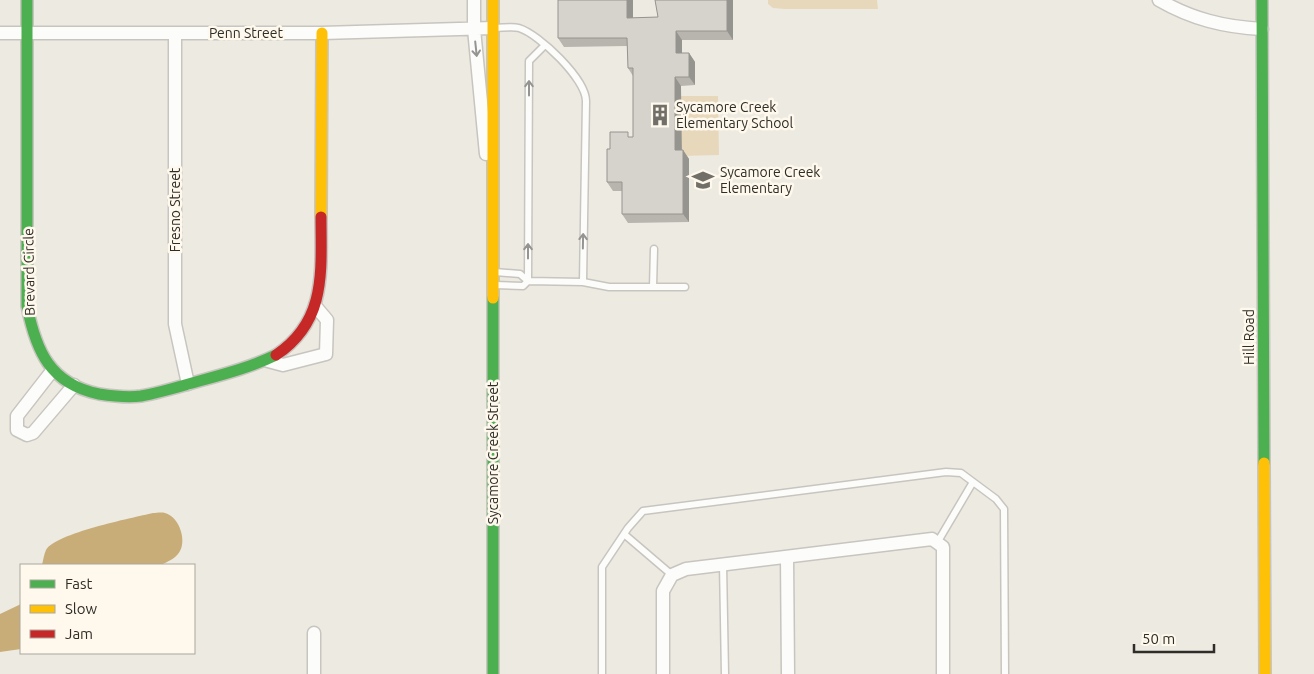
<svg xmlns="http://www.w3.org/2000/svg" width="1314" height="674" viewBox="0 0 1314 674" font-family="Ubuntu,sans-serif">
  <style>
    .green { fill: #e8d8bb }
    .water { fill: #c9ad79 }
    .lines { fill: none; stroke-linecap: round; stroke-linejoin: round }
    .lane-casing { stroke: #c8c5bf; stroke-width: 9 }
    .street-casing { stroke: #c8c5bf; stroke-width: 15 }
    .fast-casing { stroke: #c8c5bf; stroke-width: 14 }
    .slow-casing { stroke: #c8c5bf; stroke-width: 14 }
    .jam-casing { stroke: #c8c5bf; stroke-width: 14 }
    .lane { stroke: #fcfcfb; stroke-width: 6 }
    .street { stroke: #fcfcfb; stroke-width: 12 }
    .fast { stroke: #4caf50; stroke-width: 11 }
    .slow { stroke: #ffc107; stroke-width: 11 }
    .jam { stroke: #c62828; stroke-width: 11 }
    .wall { fill: #b8b5af }
    .shaded-wall { fill: #96948f }
    .building { fill: #d6d3cc; stroke: #96948f }
    .oneway { stroke: #969491 }
    .labels { text-anchor: middle; dominant-baseline: central; stroke-width: 5; stroke-linejoin: round; paint-order: stroke }
    .street-label { font-size: 14px; fill: #2f2d27; stroke: #fef8ed }
    .poi-label { font-size: 14px; fill: #2f2d27; stroke: #fef8ed; text-anchor: start }
  </style>
  <rect width="100%" height="100%" fill="#edeae2"/>
  <path class="green" d="M768 0H877L878 9H785L773 8 768 4Z
    M681 96H718L719 155 681 156Z"/>
  <path class="water" d="M153 513C156 513 162 512 165 513 180 517 188 543 178 554 174 559 167 562 161 565H42C43 561 44 554 46 550 56 533 132 518 153 513Z
    M21 604V649L0 652V614Z"/>
  <g class="lines">
    <g class="lane-casing">
      <path id="lane" d="M495 272 520 274 528 281 583 282 586 101C586 79 539 34 519 28 512 26 503 28 495 28
        M583 282 609 287H685
        M495 285 523 286 528 281 529 61 545 45
        M653 287 654 249
        M624 534 672 575
        M937 543 973 482
        M723 564 725 674
        M602 674V567L628 528 643 511 946 472 961 473 996 499 1004 509 1005 674"/>
    </g>
    <g class="street-casing">
      <path id="street" d="M474 0V29L486 154
        M1159 0C1192 19 1224 27 1262 29
        M0 33H322L493 28
        M175 33V324L188 384
        M268 361 283 365 326 354 327 320 316 307
        M52 371 17 416V430L27 435 33 433 74 385
        M787 557 788 674
        M314 674V633
        M663 674V591L672 575 686 569 932 539 943 547V674"/>
    </g>
    <g class="fast-casing">
      <path id="fast" d="M27 0V306C36 351 50 384 99 394 112 396 127 398 141 396 158 393 175 388 192 383 221 375 249 368 276 355
        M1262 0 1264 463
        M493 298V674"/>
    </g>
    <g class="slow-casing">
      <path id="slow" d="M493 0V298
        M321 217 322 33
        M1264 463 1265 674"/>
    </g>
    <g class="jam-casing">
      <path id="jam" d="M276 355C327 321 321 271 321 217"/>
    </g>
    <use href="#lane" class="lane"/>
    <use href="#street" class="street"/>
    <use href="#fast" class="fast"/>
    <use href="#slow" class="slow"/>
    <use href="#jam" class="jam"/>
  </g>
  <path class="wall" d="M558 0H633V18L658 17 655 0H733V40H682V53H689L695 62V85L681 86V150H683L689 159V222L628 223 622 214V191H613L607 182 610 149 632 137H633V76L628 68 627 46 564 47 558 38Z"/>
  <path class="shaded-wall" d="M627 0H633V26L627 18Z
    M727 0H733V40L727 31Z
    M676 31 682 40V62L676 53Z
    M689 53 695 62V85L689 77Z
    M675 77 681 86 682 159 675 150Z
    M683 150 689 159V222L683 214Z"/>
  <path class="building" d="M558 0H627V18L658 17 655 0H727V31H676V53H689V77H675V150H683V214H622V182H607V149H610V132H628V137H633V68H628L627 38H558Z"/>
  <defs><path id="oneway-shaft" d="M-6 0H5M1.5-3L5.5 0L1.5 3" fill="none" stroke-width="1.6" stroke-linecap="round" stroke-linejoin="round" transform="scale(1.25)"/></defs>
  <g class="oneway">
    <use href="#oneway-shaft" transform="translate(476 49) rotate(84)"/>
    <use href="#oneway-shaft" transform="translate(529 88) rotate(-90)"/>
    <use href="#oneway-shaft" transform="translate(583 241) rotate(-89)"/>
    <use href="#oneway-shaft" transform="translate(528 251) rotate(-90)"/>
  </g>
  <defs>
    <g id="building-bare" transform="scale(1.725)"><path d="M-4-6H4V6H1V3H-1V6H-4ZM-2.5-4.3h1.7v1.8h-1.7ZM.8-4.3h1.7v1.8H.8ZM-2.5-1h1.7V.8h-1.7ZM.8-1h1.7V.8H.8Z" fill="#726f68" stroke="#fef8ed" stroke-width="2.5" paint-order="stroke"/></g>
    <g id="school-bare" transform="scale(1.725)"><path d="M0-5L7-2L0 1L-7-2ZM-4 1L0 2.5L4 1V4Q0 6-4 4Z" fill="#726f68" stroke="#fef8ed" stroke-width="2.5" paint-order="stroke"/></g>
  </defs>
  <g fill-rule="evenodd">
    <use href="#building-bare" x="660" y="115"/>
    <use href="#school-bare" x="703" y="180"/>
  </g>
  <g class="labels">
    <g class="street-label">
      <text x="246" y="33">Penn Street</text>
      <text transform="translate(175 210) rotate(-90)">Fresno Street</text>
      <text transform="translate(29 272) rotate(-91)">Brevard Circle</text>
      <text transform="translate(1249 337) rotate(-90)">Hill Road</text>
      <text transform="translate(493 453) rotate(-90)">Sycamore Creek Street</text>
    </g>
    <g class="poi-label">
      <text x="676" y="107">Sycamore Creek<tspan x="676" dy="16">Elementary School</tspan></text>
      <text x="720" y="172">Sycamore Creek<tspan x="720" dy="16">Elementary</tspan></text>
    </g>
  </g>
  <rect x="20" y="564" width="175" height="90" fill="#fef8ed" stroke="#aba79e"/>
  <rect x="30" y="580" width="25" height="8" fill="#4caf50" stroke="#aba79e"/>
  <text x="65" y="589" font-size="15" fill="#2f2d27">Fast</text>
  <rect x="30" y="605" width="25" height="8" fill="#ffc107" stroke="#aba79e"/>
  <text x="65" y="614" font-size="15" fill="#2f2d27">Slow</text>
  <rect x="30" y="630" width="25" height="8" fill="#c62828" stroke="#aba79e"/>
  <text x="65" y="639" font-size="15" fill="#2f2d27">Jam</text>
  <path d="M1134 644v8h80v-8" fill="none" stroke="#2f2d27" stroke-width="2.5"/>
  <text x="1142" y="644" font-size="15" fill="#2f2d27" stroke="#fef8ed" stroke-width="4" paint-order="stroke">50 m</text>
</svg>
